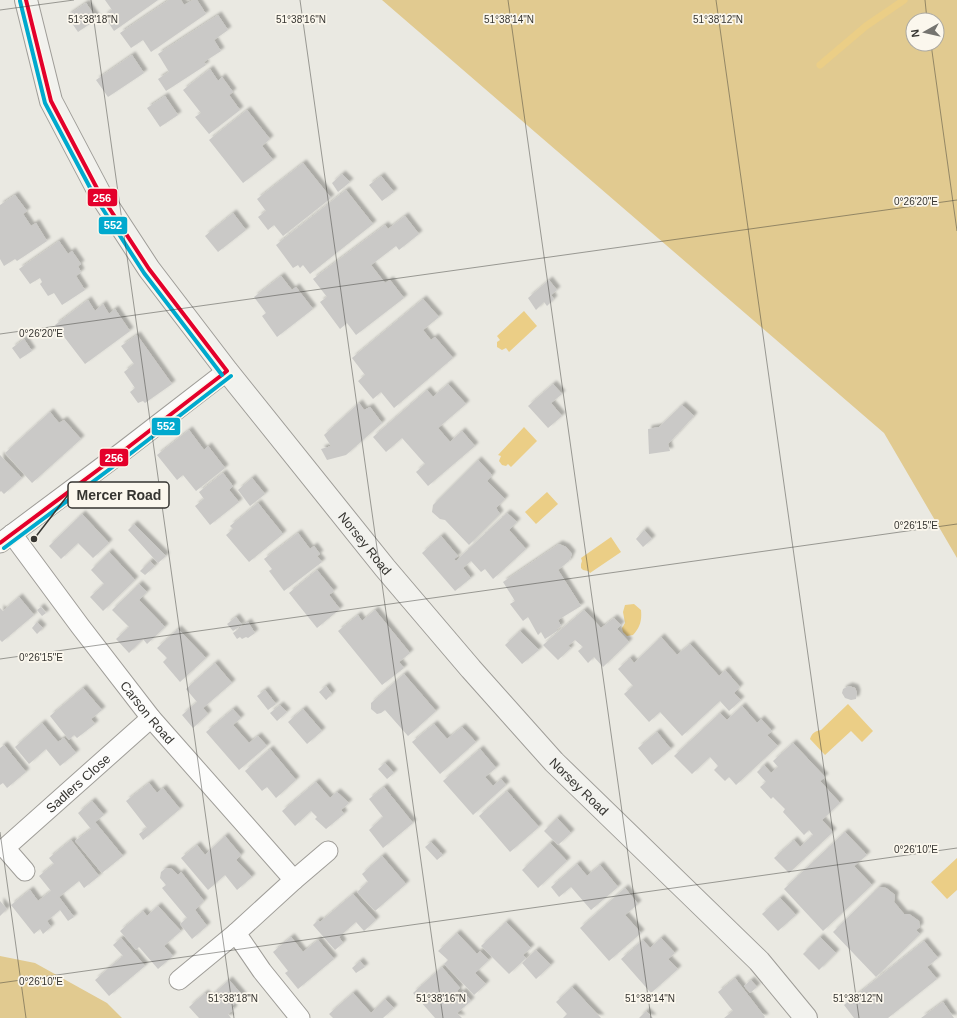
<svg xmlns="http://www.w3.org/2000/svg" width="957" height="1018" viewBox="0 0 957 1018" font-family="Arial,sans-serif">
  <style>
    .forest { fill: #e1ca90; fill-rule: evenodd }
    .water { fill: #ebce86 }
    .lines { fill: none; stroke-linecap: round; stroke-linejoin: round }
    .stream { stroke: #ebce86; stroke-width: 7 }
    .building { fill: #cac9c7; filter: url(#shadow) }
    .street-casing { stroke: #9f9d98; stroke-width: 21 }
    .secondary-casing { stroke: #9f9d98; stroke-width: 24 }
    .street { stroke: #fcfcfb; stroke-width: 19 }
    .secondary { stroke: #f2f2ee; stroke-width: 22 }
    .bus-1-casing { stroke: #fbf7ed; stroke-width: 7 }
    .bus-2-casing { stroke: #fbf7ed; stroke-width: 7 }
    .bus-1 { stroke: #e4002b; stroke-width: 4 }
    .bus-2 { stroke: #00a9ce; stroke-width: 4 }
    .ticks { fill: none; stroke: #363531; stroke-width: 1; stroke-opacity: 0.45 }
    .labels { text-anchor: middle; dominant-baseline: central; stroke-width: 3.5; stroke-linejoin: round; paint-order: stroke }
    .street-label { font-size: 13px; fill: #363531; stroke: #fbf7ed }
    .ticks-label { font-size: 10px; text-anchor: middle; fill: #363531; stroke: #fbf7ed; stroke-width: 3.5; stroke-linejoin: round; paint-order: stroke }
    .leader { fill: none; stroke: #363531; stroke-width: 1.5 }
    .callout-dot { fill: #363531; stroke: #fbf7ed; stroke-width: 1.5 }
    .callout { fill: #fbf7ed; stroke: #363531; stroke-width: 1.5 }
    .callout-label { font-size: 14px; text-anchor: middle; font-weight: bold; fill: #363531 }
    .line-badge { stroke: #fbf7ed; stroke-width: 1.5 }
    .badge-label { font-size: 11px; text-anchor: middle; font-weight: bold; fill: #fff }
  </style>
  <defs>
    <filter id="shadow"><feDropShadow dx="3.5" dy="-3.5" stdDeviation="1" flood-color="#0004"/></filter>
  </defs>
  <rect width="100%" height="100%" fill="#eae9e2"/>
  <path class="forest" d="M382 0H957V558L884 433ZM913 20H937V44H913Z
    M0 956 35 963 107 1003 122 1018H0Z"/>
  <path class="water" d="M524 311 537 326 509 352 506 348 502 350 497 347V342L500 340 497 336Z
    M524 427 537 441 511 467 508 464 506 466 502 465 499 461 501 456 498 455Z
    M547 492 558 504 536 524 525 512Z
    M611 537 621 552 590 573 588 571 583 570 581 568V564L582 561 581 558Z
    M634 604 641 610C642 621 640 627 633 635L627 636 623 632 622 628 625 623 623 612 625 605Z
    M848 704 873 731 862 742 851 731 825 755 810 739C812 733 815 731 821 730Z
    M957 858V890L947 899 931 882Z"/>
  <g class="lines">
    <path class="stream" d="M820 65 866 26 904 0"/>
  </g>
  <path class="building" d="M105 0H158L114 31 104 16 112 10Z
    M169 0H181L184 5 193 0H197L206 14 151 52 143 40 131 48 120 33Z
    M86 3 97 19 78 32 67 16Z
    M218 15 228 30 214 40 221 51 204 62 206 65 166 91 158 79 169 72 158 54Z
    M132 55 144 73 108 97 96 80Z
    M210 69 218 81 222 77 233 92 229 95 240 110 209 134 195 117 201 113 183 90Z
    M165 96 178 115 160 127 147 108Z
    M247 110 270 139 262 146 273 160 243 183 209 140Z
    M303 163 331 198 283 236 274 225 268 230 258 217 266 211 257 199Z
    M342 174 350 182 338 192 332 183Z
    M381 176 394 192 382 201 369 185Z
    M346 190 373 224 310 274 303 265 300 268 298 265 293 268 276 245Z
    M15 195 27 211 23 214 31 226 36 223 47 241 17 261 15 259 4 266 0 259V205Z
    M233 213 246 230 218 252 205 236Z
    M405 216 419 234 399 250 396 246 371 265 385 283 390 280 404 298 356 335 347 323 340 329 320 302 327 297 313 279 385 225 388 229Z
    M59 241 68 254 72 251 81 264 78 266 81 272 76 276 85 290 62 305 54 293 48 296 40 284 42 282 40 278 30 284 19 269Z
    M281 276 292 290 296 287 313 309 277 337 262 316 266 313 254 297Z
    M549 280 557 290 551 295 554 299 547 306 544 302 536 310 528 298Z
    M423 299 439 317 423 330 431 340 435 337 453 358 394 408 381 392 373 399 358 381 365 375 352 358Z
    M88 300 95 311 103 304 109 314 115 309 130 331 85 364 55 325Z
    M137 335 172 384 145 403 143 401 138 403 130 392 135 388 124 372 134 364 121 346Z
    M24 339 32 351 20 359 12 348Z
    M448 384 466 404 438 428 450 442 462 431 475 446 428 486 416 472 425 464 402 438 386 452 373 437 427 390 433 397Z
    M553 384 562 394 551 403 562 416 548 428 528 406Z
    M359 403 364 410 370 407 382 423 346 455 327 460 321 449 331 446 324 435Z
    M682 405 694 416 668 444 670 451 649 454 648 429 659 427Z
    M50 412 59 423 64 420 81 439 32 483 5 453Z
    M189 430 204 450 208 446 225 468 196 491 183 475 177 480 157 455Z
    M0 455 22 478 4 494 1 491 0 492Z
    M478 460 492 475 487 481 505 499 496 508 500 514 469 545 445 520 440 519 432 512 433 505Z
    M223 473 233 486 229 490 239 502 210 525 195 506 204 499 199 492Z
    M252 478 265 494 250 506 238 490Z
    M258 503 283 534 249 562 226 535 233 529 230 526Z
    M507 513 517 522 509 530 526 549 493 579 485 569 481 572 471 561 463 568 471 578 455 591 422 553 441 536 458 556 454 559 456 561Z
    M82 514 109 543 93 558 78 543 61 559 49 546Z
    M134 524 166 556 158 563 128 530Z
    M644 530 652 539 643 547 636 539Z
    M298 533 310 549 314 546 320 554 317 556 322 562 284 591 269 571 272 569 264 559Z
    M559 544 566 547 572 554 569 561 558 570 581 606 558 620 561 626 557 629V631L545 639 541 632 538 635 528 617 523 621 510 604 515 601 503 582Z
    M109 552 135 580 103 611 90 597 104 584 91 570Z
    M150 561 155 566 145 575 140 571Z
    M317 570 334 591 329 595 340 609 317 628 289 593Z
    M139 584 147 592 139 600 165 627 147 644 143 639 129 653 116 639 129 627 112 610Z
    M19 597 34 615 2 642 0 640V608L3 611Z
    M41 607 46 613 42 616 37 610Z
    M375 610 410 653 399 662 404 668 382 685 338 631 358 615 362 621Z
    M584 610 601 628 614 618 621 625 617 629 629 642 603 667 594 657 588 663 578 651 583 647 575 640 568 646 571 648 558 660 543 645Z
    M236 617 242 625 233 631 227 624Z
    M37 622 43 628 37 634 32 628Z
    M248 622 255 633 248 638 246 637 242 639 240 637 237 639 233 633Z
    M178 629 206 658 180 682 163 662 167 658 157 648Z
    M520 631 539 650 522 664 505 645Z
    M661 637 677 655 690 644 719 676 725 670 740 687 734 693 741 700 729 711 720 701 682 736 660 712 649 722 624 694 633 686 618 669 630 658 634 663Z
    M215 663 232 683 203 708 208 714 193 728 182 715 197 702 186 689Z
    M404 674 436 711 408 736 385 710 381 713 377 714 371 709V703Z
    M326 686 332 694 326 700 319 692Z
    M849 686 855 688 857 693 856 699 851 700 845 698 842 693 843 689Z
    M83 688 102 710 91 719 95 724 77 738 74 735 69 740 50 716Z
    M265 690 276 704 268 710 257 696Z
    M280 705 287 712 277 721 270 713Z
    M742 706 757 723 761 719 772 731 767 735 778 746 736 785 729 777 725 781 714 770 718 766 710 757 692 774 674 756 720 713 727 720Z
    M233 709 241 718 233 725 249 743 258 736 267 746 239 770 206 732Z
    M303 709 322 731 307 744 288 722Z
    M42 723 58 742 64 738 76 753 60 766 46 749 29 764 15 747Z
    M434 724 447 739 462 727 476 742 440 774 412 742Z
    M657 732 671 749 652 765 638 748Z
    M793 743 825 777 820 781 840 803 822 820 833 832 789 873 774 858 794 840 800 847 813 835 809 830 804 835 783 812 785 809 773 797 771 799 760 787 766 782 757 772 764 765 771 773 778 767 773 761Z
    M4 745 26 772 7 788 3 783 0 785V748Z
    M270 749 296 780 276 798 267 787 262 791 245 771Z
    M480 749 496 768 485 777 493 786 501 779 506 785 473 815 443 781Z
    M385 763 394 773 387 779 378 769Z
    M316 782 330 798 337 792 349 803 341 810 344 814 326 829 315 819 317 817 311 811 295 826 282 811Z
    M149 783 157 793 163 788 180 809 143 840 139 834 147 828 126 801Z
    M384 787 413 823 383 848 369 830 383 817 369 799Z
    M507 791 539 827 510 852 479 816Z
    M92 801 104 815 95 822 123 856 102 873 75 841 91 829 78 813Z
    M557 818 571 833 558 845 544 831Z
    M845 832 867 855 854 866 872 885 823 931 784 889Z
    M225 836 241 855 236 860 252 877 237 890 225 875 208 890 181 858 197 845 205 855Z
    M71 840 99 876 84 888 79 881 59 897 74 917 68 921 60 910 47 921 51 927 43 934 40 929 34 934 11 905 30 890 38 901 51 891 39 876 54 864 49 858Z
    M431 842 443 855 437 860 425 847Z
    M550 843 567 861 538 888 522 870Z
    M382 856 406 884 375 911 357 892 368 882 362 874Z
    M577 864 587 876 600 865 618 887 591 910 571 887 559 897 551 887Z
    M166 868 172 869 178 875 181 872 204 901 195 910 207 926 192 939 180 924 187 918 162 888 166 885 160 878 161 872Z
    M879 887 886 888 895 895 894 902 904 914H909L919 921 920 927 916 930 920 934 876 977 833 932Z
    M625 888 638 904 625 915 641 933 609 961 580 928Z
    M353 894 376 920 364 931 356 922 339 937 343 943 335 950 313 925 318 920 320 922Z
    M780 898 796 915 778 931 762 914Z
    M0 901 7 909 0 916Z
    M158 906 181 931 164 946 173 956 158 969 139 947 136 950 120 931 143 911 147 916Z
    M506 922 531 948 523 955 526 958 509 974 481 946Z
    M457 933 477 954 480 951 489 960 475 973 486 984 474 995 444 964 448 960 438 951Z
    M291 937 303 952 318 940 334 959 298 989 285 973 288 971 273 952Z
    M820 937 836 953 819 970 803 954Z
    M121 938 145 966 109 996 95 980 123 956 113 945Z
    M661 938 675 953 668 959 678 969 651 993 621 959 643 940 650 948Z
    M924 941 938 958 927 967 937 979 888 1018H854L844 1005Z
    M536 950 551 965 536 979 522 963Z
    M360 961 365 967 356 973 352 968Z
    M442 967 460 988 457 991 460 994 463 991 471 1001 457 1013 462 1018H435L413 993Z
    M735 978 765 1017 764 1018H724L733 1011 718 992Z
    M229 980 243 996 232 1006 234 1009 228 1014 231 1018H199L189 1007 205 993 209 998Z
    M751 980 757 987 750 993 744 986Z
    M572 987 601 1018H563L567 1014 556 1002Z
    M353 993 371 1013 385 999 394 1008 383 1018H333L329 1014Z
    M943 1002 954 1018H921Z
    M646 1011 653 1018H639Z"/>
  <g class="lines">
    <g class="street-casing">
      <g id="street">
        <path id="s1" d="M12 534 80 626 151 718 294 880 236 933 262 971 300 1018"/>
        <path d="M0 543 122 452 227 371"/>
        <path id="s2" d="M25 871 5 848 151 718"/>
        <path d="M294 880 328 851"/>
        <path d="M179 980 236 933"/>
      </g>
    </g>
    <g class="secondary-casing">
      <g id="secondary">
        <path id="s3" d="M26 0 51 101 100 194 149 269 227 371 385 568 471 669 554 762 759 961 806 1018"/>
      </g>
    </g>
    <use href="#street" class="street"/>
    <use href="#secondary" class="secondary"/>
    <g class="bus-1-casing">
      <path id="bus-1" d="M26 0 51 101 100 194 149 269 227 371
        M0 543 122 452 227 371"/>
    </g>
    <g class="bus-2-casing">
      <path id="bus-2" d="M20 1 45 103 95 197 144 273 222 375
        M4 548 126 457 231 376"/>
    </g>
    <use href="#bus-1" class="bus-1"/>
    <use href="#bus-2" class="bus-2"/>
  </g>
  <path class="ticks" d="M91 0 234 1018M300 0 443 1018M508 0 651 1018M716 0 859 1018M925 0 927 20M0 10 74 0M931 44 957 231M0 334 957 200M0 659 957 524M0 832 26 1018M0 983 957 848"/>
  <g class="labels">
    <g class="street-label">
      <text stroke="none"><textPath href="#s3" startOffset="648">Norsey Road</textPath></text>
      <text stroke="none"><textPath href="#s1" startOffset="224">Carson Road</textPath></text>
      <text stroke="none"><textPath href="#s2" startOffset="128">Sadlers Close</textPath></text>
      <text stroke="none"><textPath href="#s3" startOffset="972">Norsey Road</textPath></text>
    </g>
  </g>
  <g class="ticks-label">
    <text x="93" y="23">51°38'18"N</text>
    <text x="301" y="23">51°38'16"N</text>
    <text x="509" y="23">51°38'14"N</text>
    <text x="718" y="23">51°38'12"N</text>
    <text x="916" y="205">0°26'20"E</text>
    <text x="41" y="337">0°26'20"E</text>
    <text x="916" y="529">0°26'15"E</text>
    <text x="41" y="661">0°26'15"E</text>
    <text x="916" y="853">0°26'10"E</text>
    <text x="41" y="985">0°26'10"E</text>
    <text x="233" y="1002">51°38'18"N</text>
    <text x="441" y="1002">51°38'16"N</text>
    <text x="650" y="1002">51°38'14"N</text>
    <text x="858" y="1002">51°38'12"N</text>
  </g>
  <path class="leader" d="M34 539L68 495"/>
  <circle class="callout-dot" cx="34" cy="539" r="4"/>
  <rect class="callout" x="68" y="482" width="101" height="26" rx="4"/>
  <g class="callout-label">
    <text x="119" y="500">Mercer Road</text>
  </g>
  <g class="line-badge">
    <rect x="87" y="188" width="31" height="19" rx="4" fill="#e4002b"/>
    <rect x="98" y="216" width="30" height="19" rx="4" fill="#00a9ce"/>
    <rect x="151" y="417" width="30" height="19" rx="4" fill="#00a9ce"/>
    <rect x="99" y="448" width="30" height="19" rx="4" fill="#e4002b"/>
  </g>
  <g class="badge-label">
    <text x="102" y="202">256</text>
    <text x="113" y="229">552</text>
    <text x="166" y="430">552</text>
    <text x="114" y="462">256</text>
  </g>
  <g transform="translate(925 32) rotate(262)"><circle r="19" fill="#fbf7ed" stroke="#aca9a2"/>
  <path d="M0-3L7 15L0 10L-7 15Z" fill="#75746f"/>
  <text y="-6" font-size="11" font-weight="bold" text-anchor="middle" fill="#363531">N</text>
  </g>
</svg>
